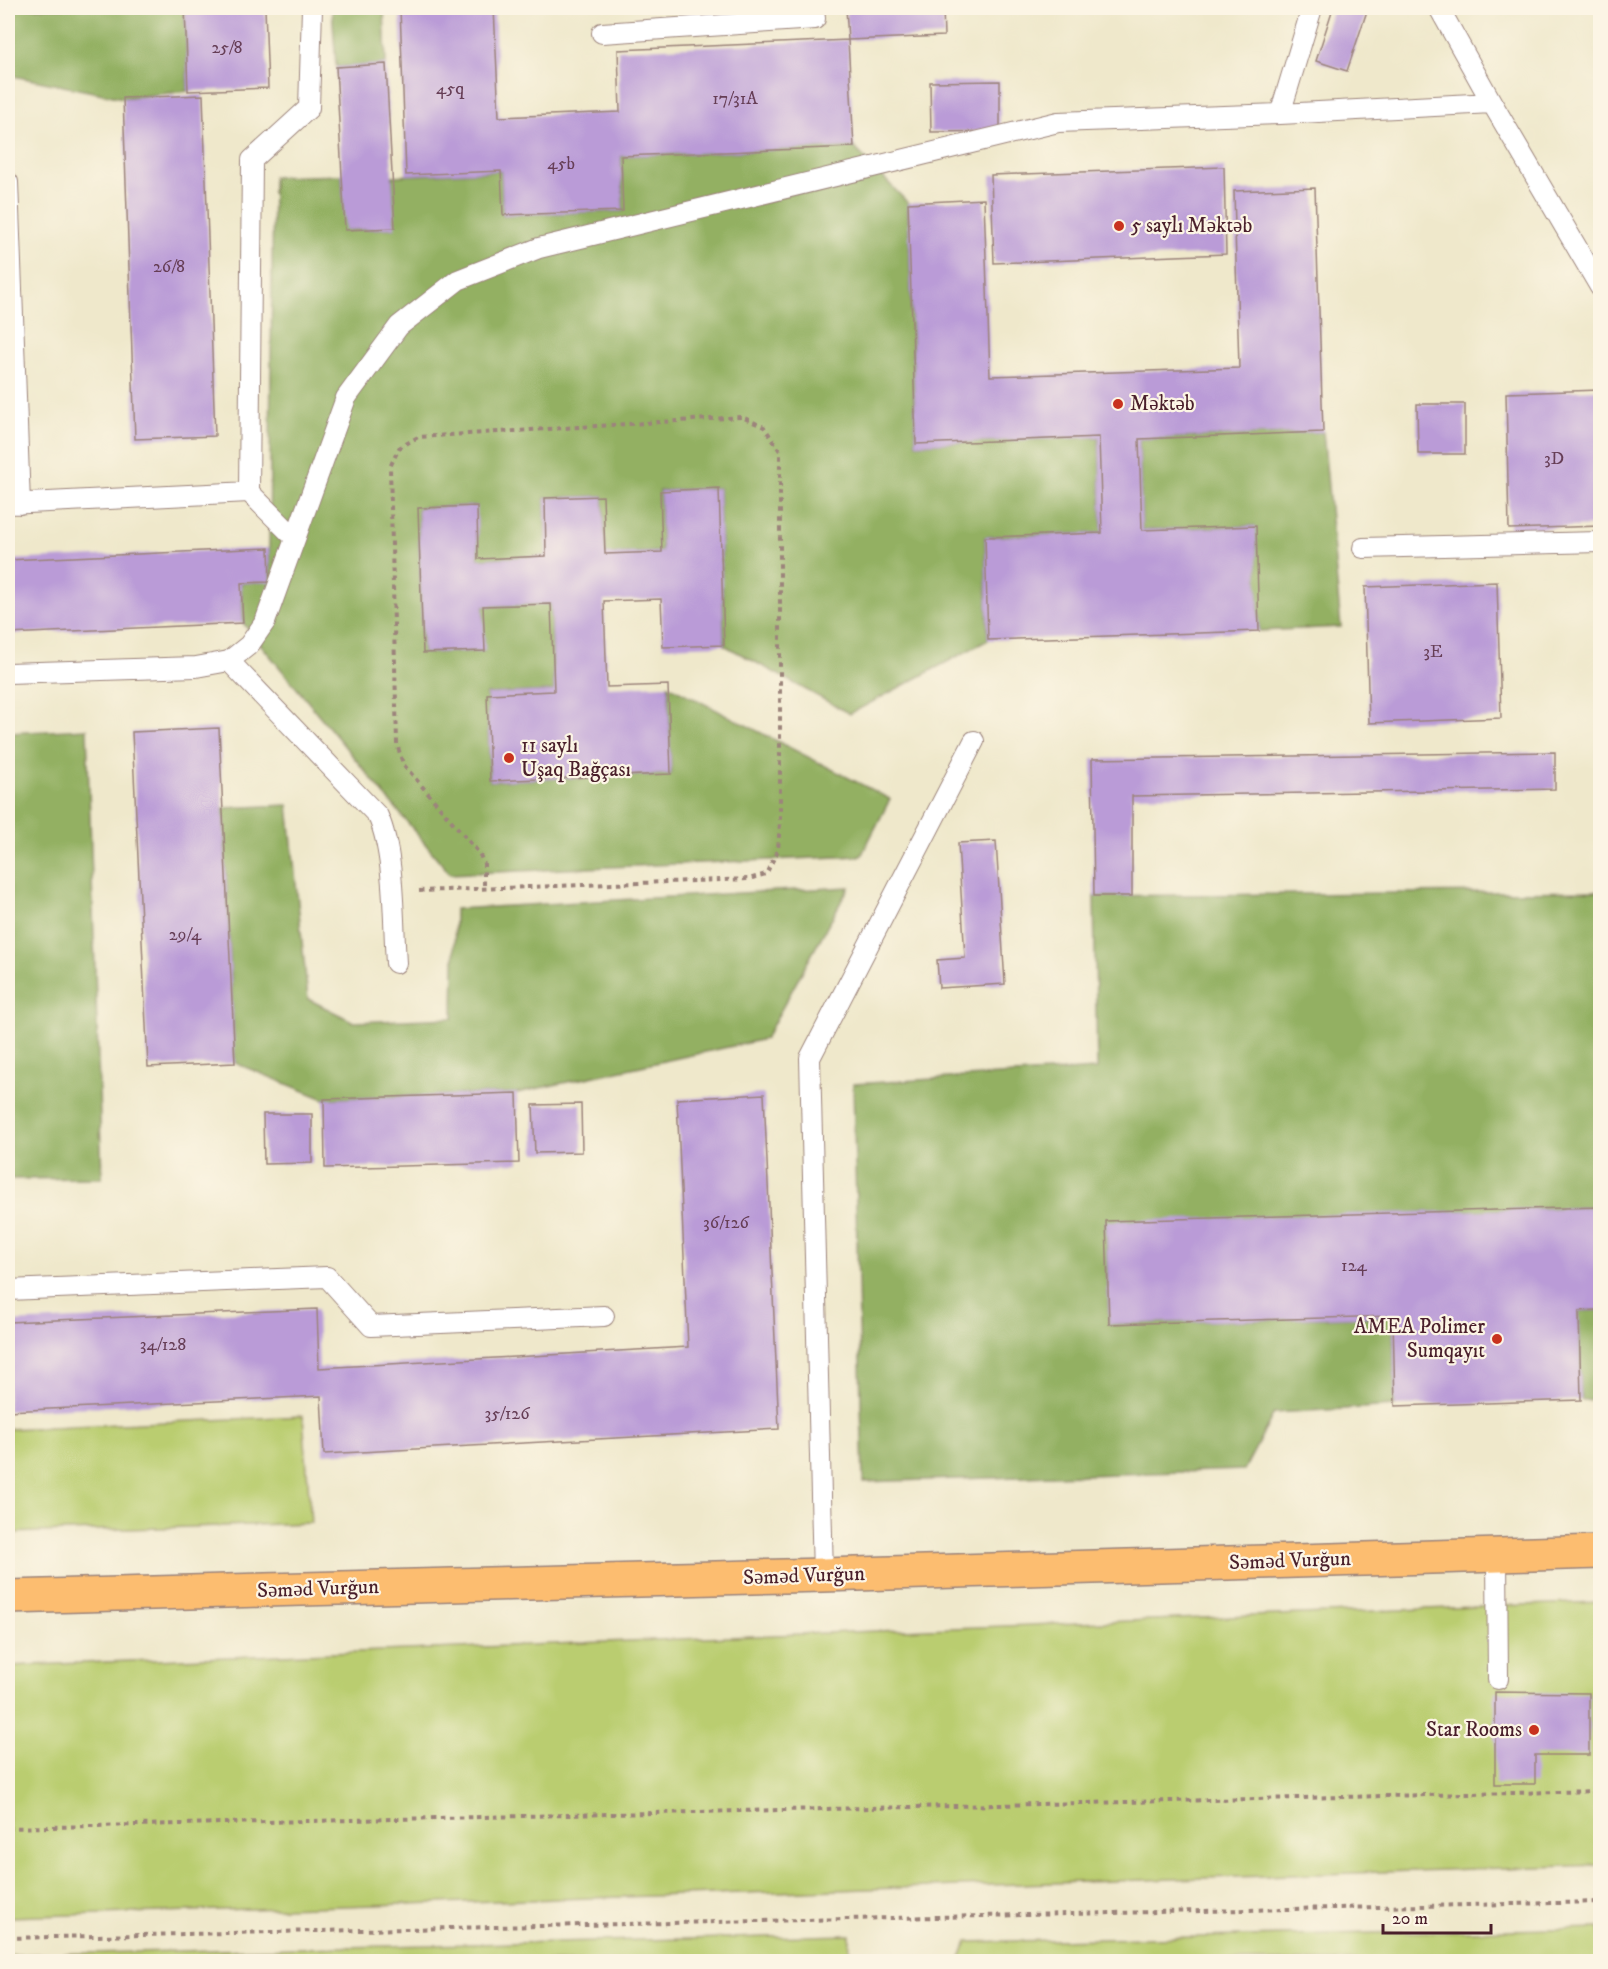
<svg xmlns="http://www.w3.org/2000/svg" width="1608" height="1969" viewBox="0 0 1608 1969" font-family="'IM FELL DW Pica',serif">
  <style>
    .green { fill: #bacd70; stroke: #82764e; stroke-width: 1.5 }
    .forest { fill: #93b062; stroke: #6e6846; stroke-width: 1.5 }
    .building { fill: #ba9bd7 }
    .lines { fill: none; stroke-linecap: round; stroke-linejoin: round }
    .lane-casing { stroke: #9c847b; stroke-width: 22 }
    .primary-casing { stroke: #9c847b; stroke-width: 36 }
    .path { stroke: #9c847b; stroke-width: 4; stroke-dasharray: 4.5 4.5; stroke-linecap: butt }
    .lane { stroke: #fff; stroke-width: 20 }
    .primary { stroke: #fcbd6f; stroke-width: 33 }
    .poi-dot { fill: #c8321e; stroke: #fcf5e5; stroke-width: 2 }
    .labels { text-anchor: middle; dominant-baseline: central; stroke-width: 4.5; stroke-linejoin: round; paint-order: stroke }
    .number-label { font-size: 18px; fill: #663e56 }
    .poi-label { font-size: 21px; fill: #4a1f2b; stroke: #fcf5e5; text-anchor: start }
    .street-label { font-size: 21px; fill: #4a1f2b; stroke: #fcf5e5 }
  </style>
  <rect width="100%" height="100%" fill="#fcf5e5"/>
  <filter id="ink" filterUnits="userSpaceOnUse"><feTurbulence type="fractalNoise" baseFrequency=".0167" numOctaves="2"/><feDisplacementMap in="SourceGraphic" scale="12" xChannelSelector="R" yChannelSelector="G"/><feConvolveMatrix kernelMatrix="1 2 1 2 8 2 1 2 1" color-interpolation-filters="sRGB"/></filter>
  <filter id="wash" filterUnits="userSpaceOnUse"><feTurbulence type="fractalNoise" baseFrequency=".008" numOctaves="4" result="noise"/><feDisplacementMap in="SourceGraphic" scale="24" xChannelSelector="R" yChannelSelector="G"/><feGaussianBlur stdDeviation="1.35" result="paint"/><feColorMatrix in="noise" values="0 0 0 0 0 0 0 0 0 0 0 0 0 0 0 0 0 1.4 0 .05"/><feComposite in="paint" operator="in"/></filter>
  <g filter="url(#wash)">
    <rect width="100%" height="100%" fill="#efe8cb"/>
    <path class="green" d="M303 1416 311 1523 8 1533V1429Z
      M1600 1602V1865L8 1917V1666Z
      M1600 1928V1961H960L967 1942Z
      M850 1935 849 1962 8 1961V1955Z"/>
    <path class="forest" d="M8 8H185L188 91 123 98 8 75Z
      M332 8H384L386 64 336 67Z
      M854 147 908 203 916 444 1099 437 1102 533 985 537 988 640 850 714 724 645 719 488 660 491 662 552 605 554 603 496 545 498 546 556 478 559 476 506 418 508 423 653 484 651 483 606 551 604 554 691 487 694 490 781 671 774 668 685 890 799 861 856 450 874 243 623 241 583 270 581 269 548 273 177 342 175 346 230 394 228 392 176 501 171 503 215 623 211 621 156Z
      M1323 432 1341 627 1259 631 1255 526 1142 530 1139 439Z
      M87 729 102 1178 8 1179V733Z
      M288 805 308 999 354 1022 453 1018 455 909 849 887 765 1039 517 1093 324 1099 235 1063 223 808Z
      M1600 891V1207L1106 1222 1109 1324 1393 1316 1395 1406 1274 1413 1244 1470 863 1482 853 1084 1097 1069 1094 896Z
      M1600 1310V1399L1581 1400 1579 1311Z"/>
    <g id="blocks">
      <path class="building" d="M185 8H265L268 88 188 91Z
        M400 8H494L499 117 620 112 618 50 848 40 854 147 621 156 623 211 503 215 501 171 406 175Z
        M846 8H943L944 36 848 40Z
        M1333 8H1368L1347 71 1316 61Z
        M386 64 395 228 345 230 336 67Z
        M1000 81V131L931 132 930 82Z
        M203 95 215 436 135 439 123 98Z
        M1224 167 1226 254 994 263 991 175Z
        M1315 188 1323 432 1139 439 1142 530 1256 526 1259 631 988 640 985 537 1102 533 1099 437 916 444 908 203 984 199 990 376 1239 368 1234 191Z
        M1600 390V526L1509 529 1506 393Z
        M1417 404H1465V454H1418Z
        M719 488 724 645 663 647 661 599 604 601 607 687 668 685 671 774 490 781 487 694 554 691 551 604 483 606 485 651 423 653 418 508 477 506 478 559 546 556 545 498 603 496 605 554 662 552 660 491Z
        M269 548 270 582 241 583 243 623 8 634V560Z
        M1497 582 1501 718 1369 723 1365 587Z
        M219 728 235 1063 148 1067 132 732Z
        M1597 750H1600V800H1598Z
        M1555 752V789L1132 796V896H1094L1092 759Z
        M996 841 1005 984 939 988 937 960 965 958 958 843Z
        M517 1093 519 1163 325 1168 324 1099Z
        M764 1094 779 1429 324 1454 321 1396 8 1411V1322L317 1309 319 1368 688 1347 677 1099Z
        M581 1104 582 1152 535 1153 533 1105Z
        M263 1114H312V1163L264 1164Z
        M1600 1207V1310L1579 1311 1581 1400 1395 1406 1393 1316 1109 1324 1106 1221Z
        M1495 1692 1589 1693V1755H1535V1784H1495Z"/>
    </g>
  </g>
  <g filter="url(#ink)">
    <use href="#blocks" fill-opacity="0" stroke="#9c847b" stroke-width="1.5"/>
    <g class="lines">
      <g class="lane-casing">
        <path id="lane" d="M1439 8 1492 103
          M602 33 815 19 814 8
          M1280 114 1492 103 1600 287
          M8 182 20 504
          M8 504 249 492
          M295 538 249 492 252 160 309 108 312 8
          M1363 548 1600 542
          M229 661 378 816C395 854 393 920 396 963
          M8 673 196 667 229 661 249 645 265 622 346 398 399 326 458 280 539 248 1058 122 1280 114 1312 8
          M8 1290 327 1277 371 1326 604 1316
          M1497 1555 1498 1679
          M823 1575 810 1058 974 741"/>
      </g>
      <g class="primary-casing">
        <path id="primary" d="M8 1597 823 1575 1600 1552"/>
      </g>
      <path class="path" d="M419 891C529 887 639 883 749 879L766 874 778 850 780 822V451L764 427 742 417 418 437 399 448 390 467 397 744 403 764 479 853 484 864V889
        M8 1828 1600 1791
        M8 1938 1600 1902"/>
      <use href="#lane" class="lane"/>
      <use href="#primary" class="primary"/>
    </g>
  </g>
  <g class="poi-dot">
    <circle cx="1119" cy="226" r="6"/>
    <circle cx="1118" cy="404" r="6"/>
    <circle cx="509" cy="758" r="6"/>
    <circle cx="1497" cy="1339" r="6"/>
    <circle cx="1534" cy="1730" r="6"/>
  </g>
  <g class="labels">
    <g class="number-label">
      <text x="227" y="48">25/8</text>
      <text x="450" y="89">45q</text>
      <text x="735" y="99">17/31A</text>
      <text x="561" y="164">45b</text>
      <text x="169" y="267">26/8</text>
      <text x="1554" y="459">3D</text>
      <text x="1433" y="652">3E</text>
      <text x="185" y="935">29/4</text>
      <text x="726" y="1223">36/126</text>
      <text x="1354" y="1266">124</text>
      <text x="163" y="1345">34/128</text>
      <text x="507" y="1414">35/126</text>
    </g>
    <g class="poi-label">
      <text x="1131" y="226">5 saylı Məktəb</text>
      <text x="1130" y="404">Məktəb</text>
      <text x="521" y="746">11 saylı<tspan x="521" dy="24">Uşaq Bağçası</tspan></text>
      <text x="1485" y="1327" text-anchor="end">AMEA Polimer<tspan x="1485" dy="24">Sumqayıt</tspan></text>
      <text x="1522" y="1730" text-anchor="end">Star Rooms</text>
    </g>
    <g class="street-label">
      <text transform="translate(1290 1561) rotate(-2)">Səməd Vurğun</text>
      <text transform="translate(804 1576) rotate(-2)">Səməd Vurğun</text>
      <text transform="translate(318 1589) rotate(-2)">Səməd Vurğun</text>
    </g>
  </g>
  <rect width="1608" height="1969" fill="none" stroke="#fcf5e5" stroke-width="30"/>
  <path d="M1383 1924v9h108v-9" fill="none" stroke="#4a1f2b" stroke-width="3"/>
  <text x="1392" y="1924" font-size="18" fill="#4a1f2b" stroke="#fcf5e5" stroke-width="4.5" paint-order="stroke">20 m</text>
</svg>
